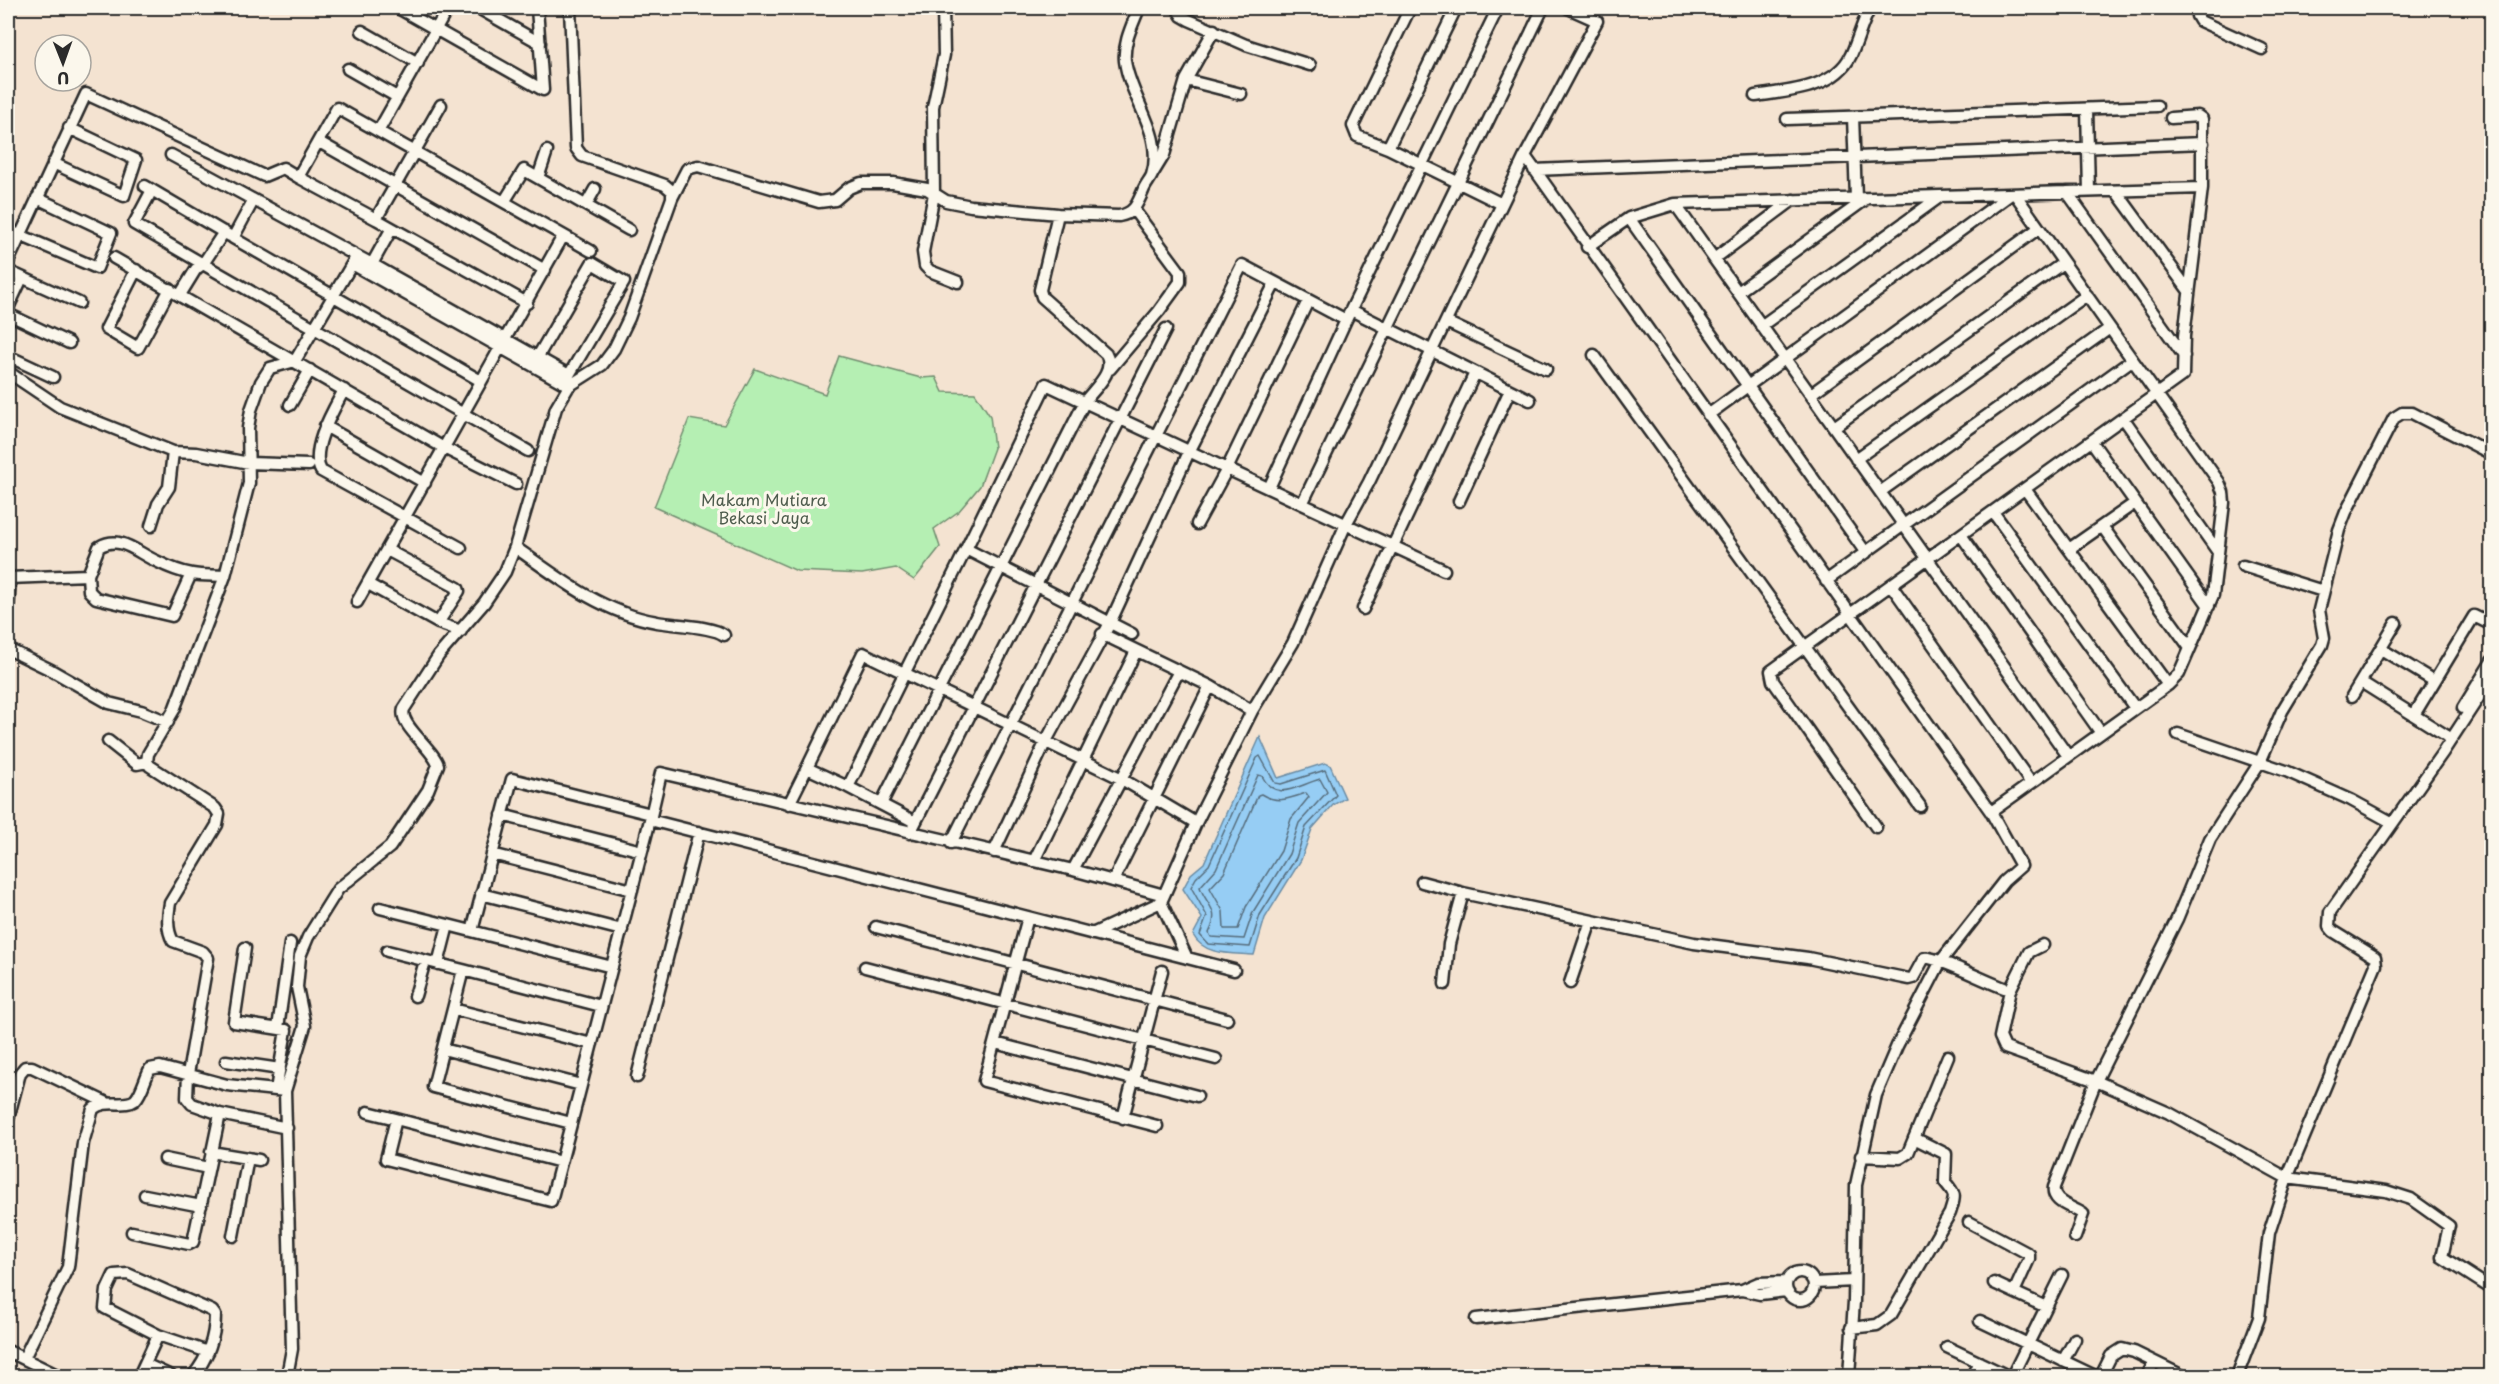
<svg xmlns="http://www.w3.org/2000/svg" width="2499" height="1384" viewBox="0 0 2499 1384" font-family="'Playpen Sans',sans-serif">
  <style>
    .green { fill: #b5efb3; stroke: #708d6f; stroke-width: 1.5 }
    .water { fill: #96cdf4; stroke: #6b8ca4; stroke-width: 1.5 }
    .lines { fill: none; stroke-linecap: round; stroke-linejoin: round }
    .shore { stroke: #566c7b; stroke-width: 1.5 }
    .minor-casing { stroke: #2b2b2b; stroke-width: 15 }
    .minor { stroke: #fbf7ec; stroke-width: 10 }
    .labels { text-anchor: middle; dominant-baseline: central; stroke-width: 6; stroke-linejoin: round; paint-order: stroke }
    .park-label { font-size: 16px; fill: #4e5c4d; stroke: #fbf7ec }
  </style>
  <rect width="100%" height="100%" fill="#f4e3d1"/>
  <filter id="ink" filterUnits="userSpaceOnUse"><feTurbulence type="fractalNoise" baseFrequency=".0167" numOctaves="2"/><feDisplacementMap in="SourceGraphic" scale="12" xChannelSelector="R" yChannelSelector="G"/><feConvolveMatrix kernelMatrix="1 2 1 2 8 2 1 2 1" color-interpolation-filters="sRGB"/></filter>
  <g filter="url(#ink)">
    <path class="green" d="M839 356 921 378 936 377 943 392 975 393 990 416 994 448 980 486 959 511 934 529 940 547 914 580 896 568 862 574 797 571 654 507 689 419 724 425 755 369 825 394Z"/>
    <path class="water" d="M1260 737 1278 778 1325 763 1330 765 1345 798 1333 805 1312 829 1301 860 1265 918 1254 955C1232 953 1204 956 1193 935L1202 918 1183 889 1191 874 1204 863Z"/>
    <g class="lines">
      <path class="shore" d="M1260 756 1275 783 1281 784 1325 770 1336 795 1306 827 1296 858 1260 915 1250 947 1208 944 1200 935 1207 916 1191 887 1196 878 1209 865 1257 758Z
        M1258 775 1262 776C1276 803 1296 786 1320 779L1327 792 1299 823 1289 854 1253 912 1244 939 1211 937 1209 933C1221 909 1207 907 1200 887L1216 869Z
        M1306 793 1309 797 1291 819 1281 851 1246 907 1238 929H1224L1223 911 1210 888 1224 873 1258 795 1261 794C1277 804 1289 799 1306 793Z"/>
      <g class="minor-casing">
        <path id="minor" d="M398 8 543 90 537 8
          M478 8 540 43
          M943 8 944 55 933 107 934 194 923 252 925 266 930 271 958 282
          M1177 8 1182 16 1189 20 1246 45 1310 65
          M1410 8 1353 126 1357 136 1388 148 1502 204
          M2198 8 2197 16 2200 21 2262 49
          M362 31 418 63
          M348 69 397 97
          M1186 80 1241 94
          M1755 96C1787 91 1835 89 1851 55 1858 40 1862 23 1870 8
          M2087 109 2089 191
          M1853 117 1856 198
          M1787 119 2157 106
          M379 130 448 8
          M319 142 545 270
          M1388 148 1456 8
          M171 155 357 256
          M1525 156 1991 812 2021 866 2004 881 1941 961 1897 1046 1876 1095 1856 1185 1854 1301 1849 1376
          M53 163 124 196 136 160 69 128
          M1534 170 2203 143
          M1153 173 1164 155 1186 80 1214 30
          M538 178 547 151
          M145 186 230 236
          M152 190 134 224 203 264 224 232
          M2116 191 2189 291
          M2067 192 2184 356
          M672 198 687 169 698 166 819 202 835 200 849 188 861 183H893L927 189 946 201 971 206 1058 214 1119 216C1135 213 1137 204 1143 191 1145 185 1150 180 1152 175 1165 134 1130 99 1125 61 1123 42 1133 24 1139 8
          M253 201 233 238 481 381
          M504 202 524 170 629 230
          M1675 204 2068 756
          M586 205 595 189
          M1629 218 1866 553
          M376 219 298 177 337 108 591 251
          M392 228 527 303
          M8 230 97 268 111 233 37 198
          M1587 247 1629 218 1675 204 2202 188
          M114 258 444 448 516 484
          M1714 259 1793 200
          M8 262 86 94 264 176 283 168 298 177
          M352 264 357 256 372 264 392 228 376 219 441 105
          M372 264 569 375 624 282 592 263 537 358
          M136 270 106 329 138 348 170 289
          M8 271 79 303
          M1738 292 1866 199
          M180 295 196 269 203 264 528 451
          M1308 301 1227 469 1444 570
          M8 308 22 278
          M1351 310 1530 400
          M8 314 69 343
          M1446 322 1546 369
          M1761 326 1941 196
          M1594 355 1920 806
          M8 356 53 377
          M1110 369 1159 311 1180 282V272L1134 210
          M8 372 60 407 173 452 196 453 249 463 309 465
          M344 390C334 409 309 450 321 471L461 548
          M1811 394 2039 228
          M290 405 310 370
          M1708 415 2011 194
          M2124 419 2218 552
          M325 426 425 483
          M1834 427 2063 263
          M2092 442 2209 606
          M1856 459 2087 295
          M1269 488 1346 320 1498 8
          M2025 489 2168 685
          M1880 492 2110 328
          M1459 501 1510 390
          M1302 504 1543 8
          M1993 512 2135 708
          M151 526 158 504 169 487 173 452
          M2102 526 2190 648
          M1961 535 2101 733
          M515 547C558 578 603 613 657 622 672 625 713 626 724 635
          M2069 549 2135 503
          M387 550 458 588 459 591 438 623
          M2243 566 2323 591
          M88 575 89 591 96 598 172 616 191 574
          M8 578 88 575 99 547C121 534 137 553 156 561 166 566 181 572 192 574 203 576 214 575 225 576
          M1826 581 2132 360
          M368 584 438 623 461 631
          M1891 585 2031 783
          M357 602 563 236
          M1363 609 1475 373
          M8 613 10 578
          M1102 634 1210 686 1252 711
          M1132 634 966 549 1046 384 1227 469 1197 524
          M8 649 51 670 109 703 141 711 168 722
          M2381 649 2434 681
          M2361 682 2447 736
          M2352 696 2396 623
          M2463 708 2492 661
          M2414 715 2474 616 2492 625
          M2178 734 2286 771 2351 800 2393 823
          M108 741 137 764 147 762
          M848 787 966 549
          M789 804 807 768
          M881 804 1085 401C1095 388 1116 371 1106 354L1042 297 1040 290 1058 214
          M1991 812 2168 685 2179 674 2213 595 2224 503 2223 492 2219 482 2015 194
          M502 815 642 851
          M650 820 661 773 1073 870 1164 895
          M915 822 848 787 807 768 863 653 1120 778 1196 823
          M1876 827 1773 681 1771 671 2183 375 2184 336 2202 188V119L2198 116 2171 118
          M910 833 1166 329
          M951 843 1242 265 1346 320
          M994 852 1045 743 1110 623 1189 452 1275 283
          M492 854 632 890
          M1034 861 1136 651
          M1073 870 1179 671
          M1113 881 1210 686
          M1422 882 1463 893 1694 943 1808 958 1909 979 1913 978 1924 958C1936 955 1992 985 2010 990L2000 1037 2005 1048 2096 1081 2169 1113 2287 1178 2386 1191 2411 1199 2449 1226 2442 1257 2492 1289
          M481 894 622 930
          M1161 902 1196 823 1252 711 1293 643 1346 524 1369 482 1525 156 1597 21 1568 8
          M380 908 448 925
          M1028 917 984 1081 1157 1126
          M876 927 1227 1019
          M472 931 512 779 651 814
          M1092 934 1161 902 1187 958
          M245 948 234 1022 286 1030 276 1090
          M387 951 463 970
          M438 964 448 925 612 967
          M865 967 1216 1059
          M1570 983 1591 921
          M1445 984 1449 944 1463 893
          M2010 990 2029 952 2043 945
          M415 996 425 961
          M453 1009 592 1044
          M278 1028 290 943
          M995 1043 1197 1096
          M443 1049 581 1085
          M226 1061 280 1069
          M637 1077 699 832
          M368 1112 396 1119
          M220 1114 192 1104 187 1098 188 1074 208 958 203 952 173 941C166 929 168 915 170 903L217 825 219 814 215 808 150 766 147 762 148 754 174 710 225 576 249 483 248 428 251 410 261 382 270 368 295 361 352 264 569 386
          M1123 1118 1162 971
          M8 1119 20 1073 25 1067H32L107 1103
          M571 1123 433 1087 463 970 601 1006
          M211 1152 259 1160
          M1861 1156 1900 1158 1908 1153 1948 1056
          M165 1159 208 1168
          M561 1162 396 1119 386 1159 551 1201C584 1074 617 947 650 820L1234 970
          M145 1195 201 1206
          M1969 1222 2029 1254V1259L2014 1292
          M132 1232 189 1244 193 1242 220 1114 287 1128
          M233 1236 248 1158
          M2075 1237 2083 1214C2072 1206 2051 1203 2054 1187L2096 1081 2177 919 2210 839 2260 762 2282 711 2322 645 2324 638 2319 610 2339 530 2346 512 2394 418 2402 413H2412L2492 454
          M1786 1286a14 14 0 1 1 28 0a14 14 0 1 1-28 0Z
          M1814 1283 1854 1281
          M1994 1283 2046 1307
          M1742 1290 1760 1294 1786 1291
          M1476 1319 1742 1290 1758 1283 1785 1282
          M1980 1321 2095 1376
          M1851 1328 1877 1325 1891 1315 1950 1213C1955 1196 1957 1196 1945 1182L1946 1154 1914 1138
          M1947 1347 2008 1376
          M8 1351 59 1376
          M24 1358 68 1267 83 1143 93 1109C106 1098 125 1108 135 1100 142 1093 145 1078 150 1069L160 1067 227 1085 285 1091
          M2063 1361 2075 1339
          M145 1364 171 1376
          M139 1376 158 1335
          M193 1376C207 1359 215 1338 215 1315L212 1311 128 1274 114 1275 107 1290 105 1308 158 1335 208 1352
          M287 1376 292 1349 285 1091 305 1026 297 987 300 956 308 937 338 889 390 847 428 790 438 765C433 748 398 725 404 709L439 655 484 603 505 572 515 547 556 408 569 386 602 365 614 349 629 318 672 198V191L665 185 582 156 576 148 570 8
          M1972 1376 1979 1362
          M2012 1376 2062 1275
          M2101 1376 2111 1356 2122 1349 2134 1352 2183 1376
          M2147 1376 2154 1362
          M2237 1376 2259 1318 2269 1233 2287 1178 2376 965 2375 957 2333 931 2329 926 2330 912 2443 752 2492 677"/>
      </g>
      <use href="#minor" class="minor"/>
    </g>
  </g>
  <g class="labels">
    <g class="park-label">
      <text x="764" y="499">Makam Mutiara<tspan x="764" dy="18">Bekasi Jaya</tspan></text>
    </g>
  </g>
  <rect width="2499" height="1384" fill="none" stroke="#fbf7ec" stroke-width="30"/>
  <rect x="15" y="15" width="2469" height="1354" fill="none" stroke="#2b2b2b" stroke-width="2" filter="url(#ink)"/>
  <g transform="translate(63 63) rotate(179)"><circle r="28" fill="#fbf7ec" stroke="#a8a59f" stroke-width="1.5"/>
  <path d="M0-4.5L10 22L0 15L-10 22Z" fill="#2b2b2b"/>
  <text y="-9" font-size="16" font-weight="bold" text-anchor="middle" fill="#2b2b2b">U</text>
  </g>
</svg>
